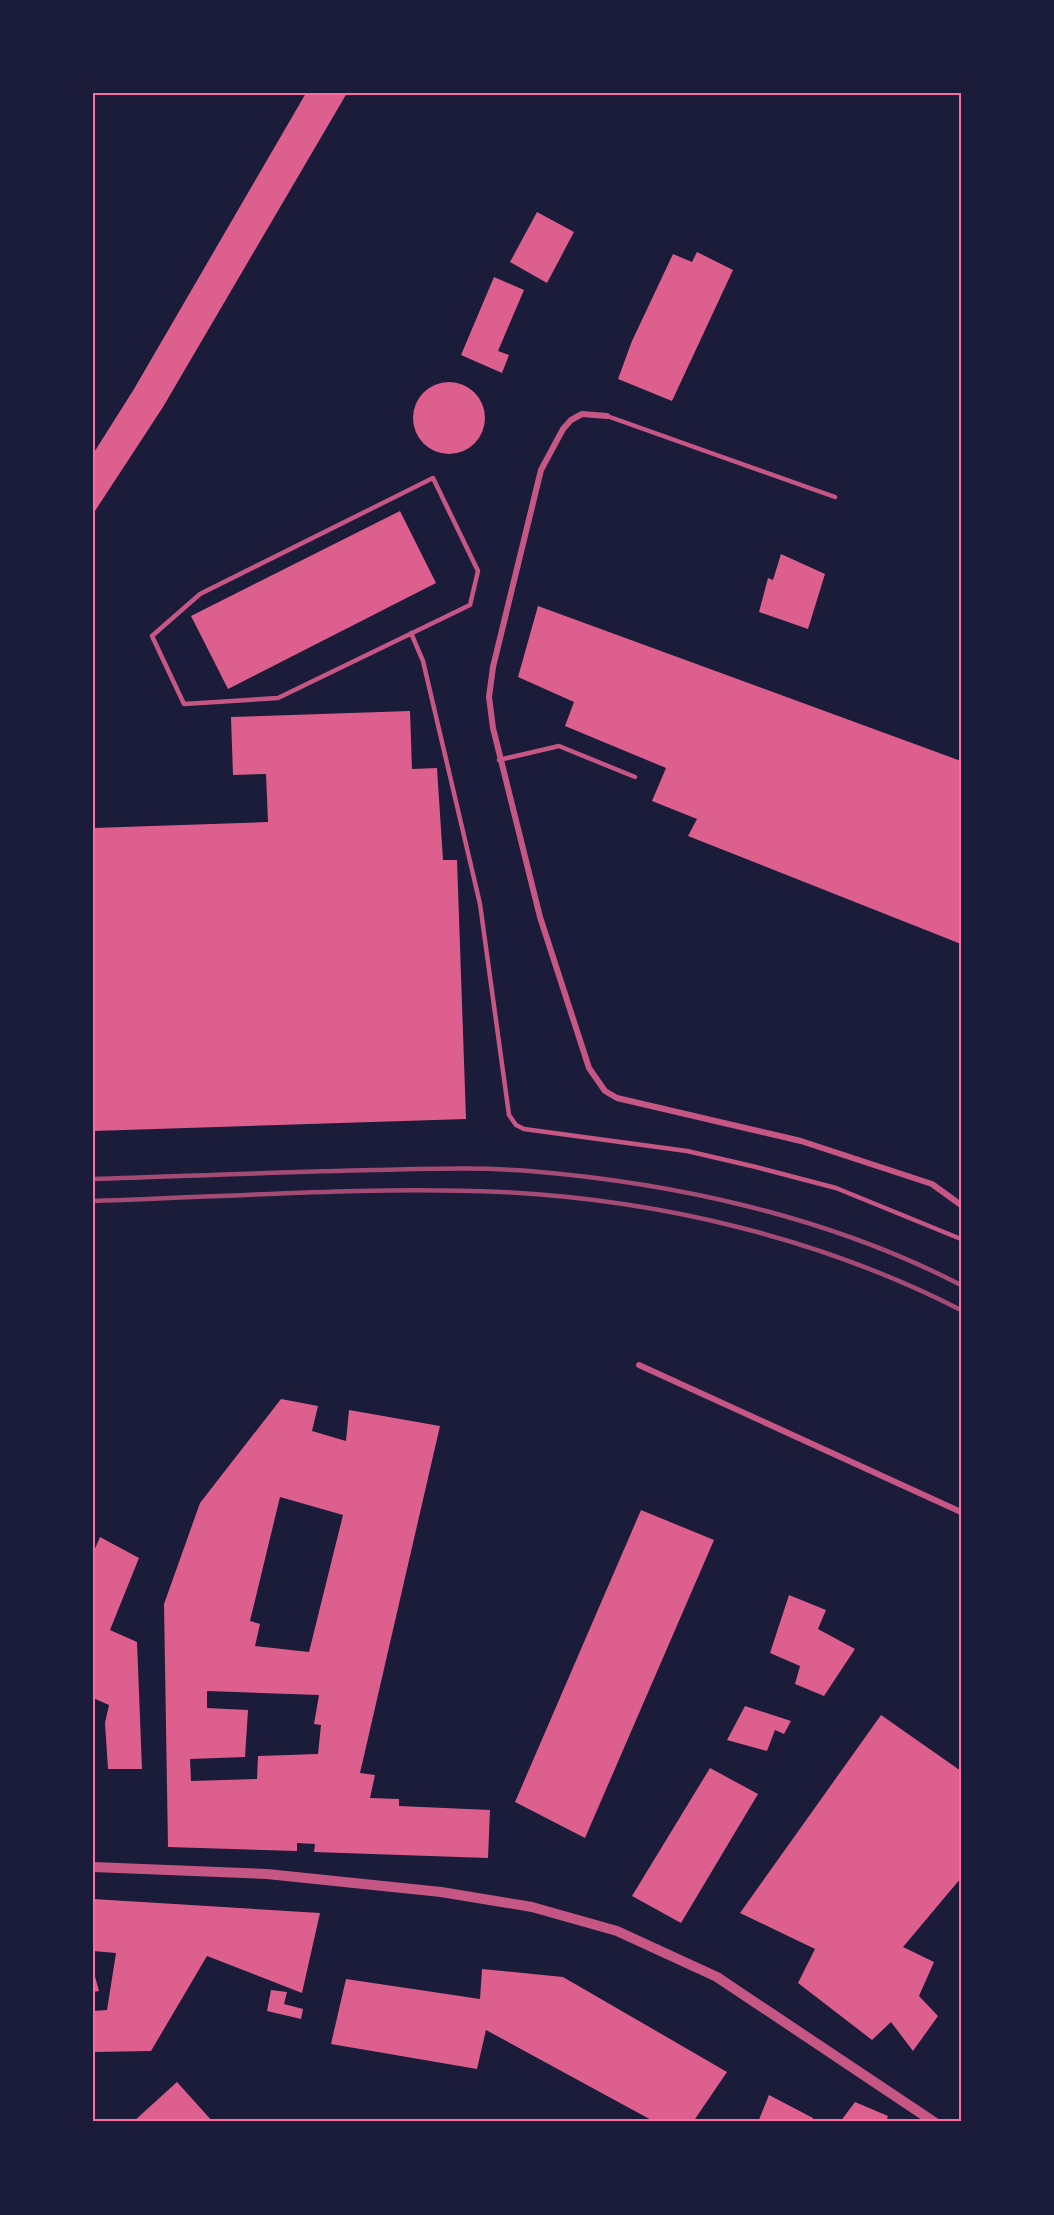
<svg xmlns="http://www.w3.org/2000/svg" width="1054" height="2215" viewBox="0 0 1054 2215" font-family="'Alegreya Sans',sans-serif">
  <style>
    .building { fill: #dd5f8e; fill-rule: evenodd }
    .lines { fill: none; stroke-linecap: round; stroke-linejoin: round }
    .service { stroke: #c65784; stroke-width: 4.5 }
    .minor { stroke: #c65784; stroke-width: 6 }
    .tertiary { stroke: #c65784; stroke-width: 10 }
    .rail { stroke: #a44b75; stroke-width: 4.5 }
    .neatline { fill: none; stroke: #ff6b9d; stroke-width: 2 }
  </style>
  <rect width="100%" height="100%" fill="#1b1b3a"/>
  <path class="building" d="M306 93H347L163 407 93 514V454L134 389Z
    M537 212 574 232 547 283 510 262Z
    M697 252 733 270 672 401 618 379 632 341 673 254 692 262Z
    M494 277 524 290 498 351 509 355 502 373 461 355Z
    M413 418a36 36 0 1 1 72 0a36 36 0 1 1-72 0Z
    M400 511 436 583 228 689 191 616Z
    M781 554 825 574 808 629 759 612 768 578 773 580Z
    M538 606 961 761V944L688 836 697 819 652 801 666 768 565 726 574 702 518 677Z
    M410 711 412 769 437 768 443 860H457L466 1119 93 1131V828L268 822 266 774 233 775 231 717Z
    M281 1399 318 1406 312 1431 346 1441 349 1410 440 1426 360 1773 375 1775 370 1798 399 1799V1806L490 1810 488 1858 314 1852 315 1844 297 1843V1851L168 1847 164 1604 200 1503ZM280 1497 343 1515 309 1652 255 1646 260 1624 250 1621ZM207 1691 319 1695 314 1724 321 1725 318 1754 258 1756 257 1779 191 1781 190 1759 245 1757 248 1710 207 1708Z
    M641 1510 714 1540 585 1838 515 1802Z
    M100 1537 139 1558 110 1630 137 1642 142 1769H108L105 1723 109 1705 93 1698V1553Z
    M789 1595 826 1610 818 1629 855 1649 824 1696 795 1684 800 1666 770 1653Z
    M745 1706 791 1721 784 1734 775 1730 767 1751 727 1740Z
    M881 1715 961 1771V1878L903 1947 934 1962 919 1996 938 2016 913 2051 891 2022 872 2040 798 1983 815 1949 740 1913Z
    M710 1768 758 1794 681 1923 632 1896Z
    M93 1899 320 1913 302 1993 207 1956 151 2051 93 2052V2011L107 2010 116 1953 93 1951Z
    M482 1969 563 1977 727 2072 693 2122H655L486 2030 477 2069 331 2044 346 1979 480 1999Z
    M93 1973H94L99 1991 93 1992Z
    M271 1990 287 1992 284 2004 303 2009 301 2019 267 2011Z
    M177 2082 213 2122H133Z
    M769 2095 813 2118 812 2122H758Z
    M855 2102 888 2116 886 2122H840Z"/>
  <g class="lines">
    <path class="service" d="M607 416 835 497
      M433 478 478 571 470 605 278 698 184 704 152 636 200 594Z
      M411 633 423 661 480 904 509 1115 516 1125 524 1129 687 1151 756 1167 836 1188 961 1239
      M499 760 559 746 635 777"/>
    <path class="minor" d="M607 416 582 414 571 420 563 429 541 470 493 667 489 697 493 728 540 917 589 1068 605 1091 617 1098 801 1141 932 1184 961 1205
      M639 1365 961 1512"/>
    <path class="tertiary" d="M93 1867 267 1874 441 1892 532 1907 617 1931 717 1977 934 2122"/>
    <path class="rail" d="M93 1179C187 1176 281 1172 374 1170 426 1169 478 1167 529 1171 676 1183 829 1217 961 1285
      M93 1201C229 1197 366 1186 502 1192 660 1200 820 1238 961 1310"/>
  </g>
  <rect width="1054" height="2215" fill="none" stroke="#1b1b3a" stroke-width="189"/>
  <rect x="94" y="94" width="866" height="2026" class="neatline"/>
</svg>
